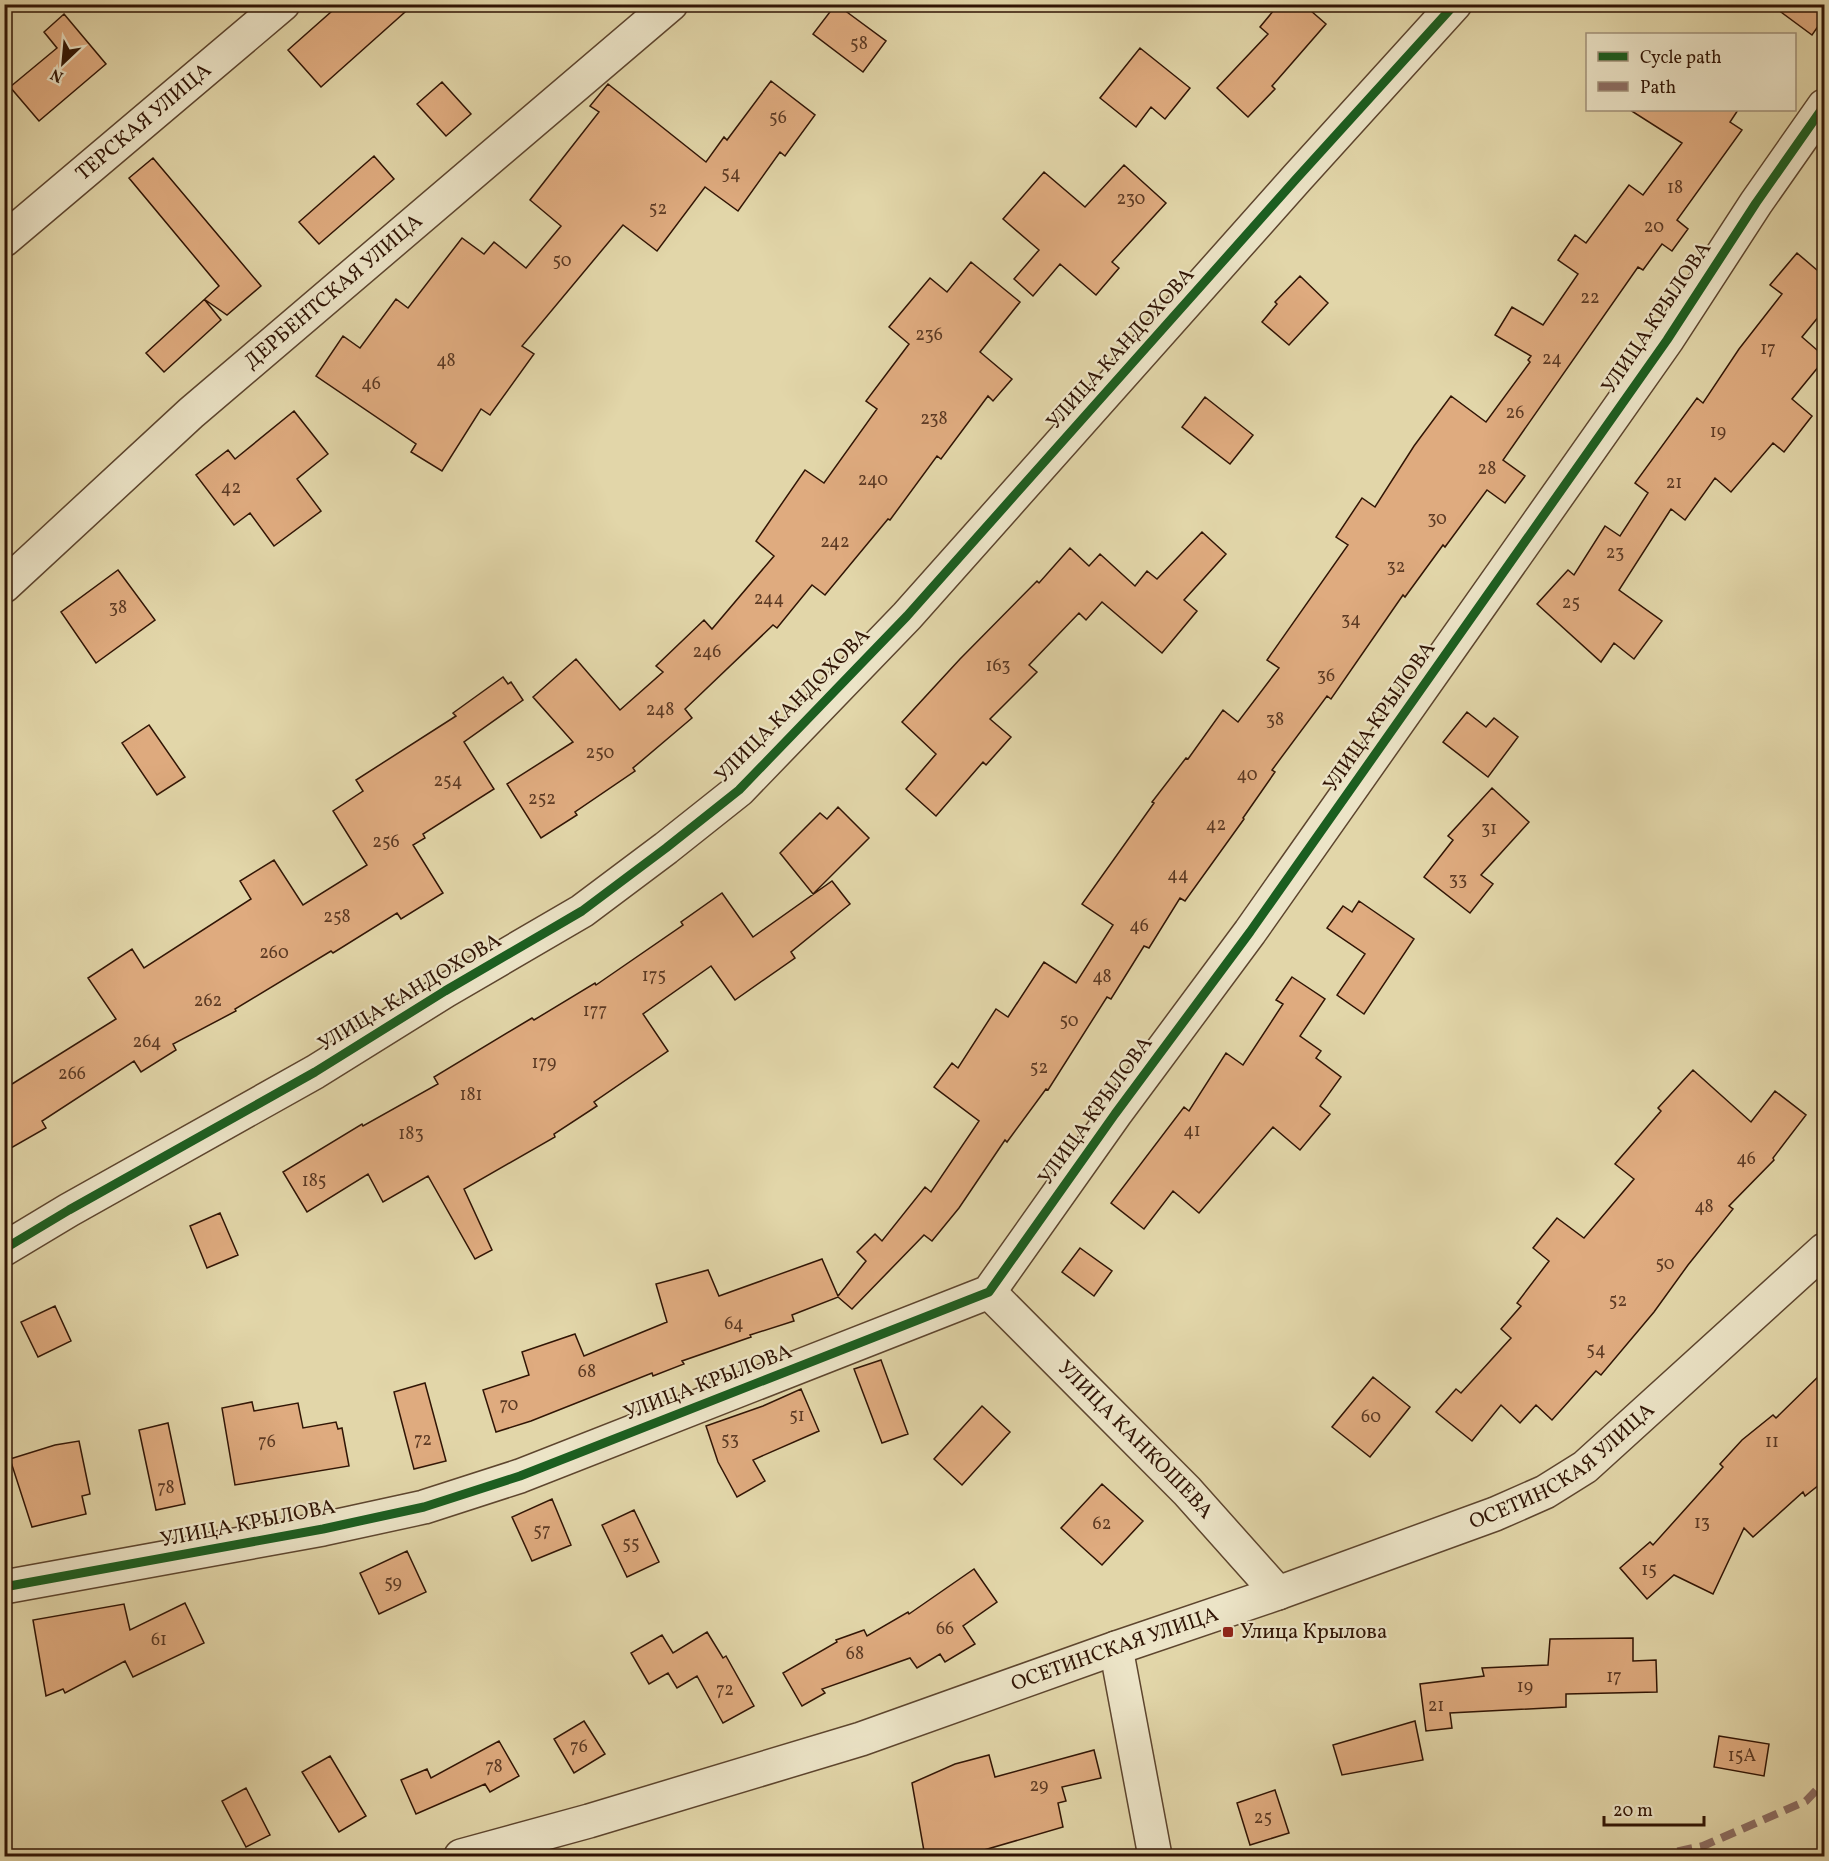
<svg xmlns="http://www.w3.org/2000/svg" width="1829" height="1861" viewBox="0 0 1829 1861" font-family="Vollkorn,serif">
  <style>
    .building { fill: #dfab7f; stroke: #311505; stroke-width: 1.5 }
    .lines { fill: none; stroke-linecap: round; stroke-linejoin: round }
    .minor-casing { stroke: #5d452e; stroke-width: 36 }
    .minor { stroke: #ece4c7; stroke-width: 33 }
    .quiet { stroke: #8d6e63; stroke-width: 8; stroke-dasharray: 15 8; stroke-linecap: butt }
    .cycleway-casing { stroke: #ece4c7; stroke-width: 13 }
    .cycleway { stroke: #1b5e20; stroke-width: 9 }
    .poi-dot { fill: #8f2418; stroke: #ece4c7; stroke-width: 2 }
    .labels { text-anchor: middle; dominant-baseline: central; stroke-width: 4.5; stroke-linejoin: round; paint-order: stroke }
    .number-label { font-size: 18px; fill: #5c3a24 }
    .street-label { font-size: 21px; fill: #311505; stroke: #ece4c7 }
    .poi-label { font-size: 21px; fill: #311505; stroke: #ece4c7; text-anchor: start }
  </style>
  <rect width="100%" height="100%" fill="#e2d6a9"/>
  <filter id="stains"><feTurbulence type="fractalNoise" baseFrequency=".00333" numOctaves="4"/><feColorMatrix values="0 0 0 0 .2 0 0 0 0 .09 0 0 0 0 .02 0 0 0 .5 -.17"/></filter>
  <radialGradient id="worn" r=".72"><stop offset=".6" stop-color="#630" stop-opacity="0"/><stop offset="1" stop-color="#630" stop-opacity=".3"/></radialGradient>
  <path class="building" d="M340 4H414L321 87 288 50Z
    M836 4 886 41 863 72 813 34Z
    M1279 4H1303L1326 24 1272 86 1275 89 1248 117 1217 88 1268 34 1260 27Z
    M1770 4H1824V18L1812 35Z
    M64 14 106 64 39 121 10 87 57 48 44 32Z
    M1140 48 1190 88 1165 119 1151 107 1136 127 1100 98Z
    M771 81 815 115 785 156 780 152 738 211 705 187 657 251 623 225 522 346 534 354 490 415 481 409 442 471 411 452 416 444 316 376 343 336 360 348 396 299 408 308 462 238 484 254 494 242 526 268 561 226 530 200 599 112 590 106 608 84 706 162 724 137 727 140Z
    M442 82 471 114 446 136 417 104Z
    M1630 110H1738L1730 122 1742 130 1677 220 1688 229 1672 251 1662 244 1643 270 1638 267 1503 460 1525 476 1505 503 1487 490 1445 547 1443 545 1405 597 1403 595 1331 699 1327 696 1272 770 1275 772 1243 818 1244 819 1185 901 1180 898 1149 948 1144 946 1111 999 1107 997 1048 1090 1046 1089 1007 1142 1005 1140 959 1208 932 1241 924 1235 852 1309 838 1297 792 1315 794 1321 750 1335 751 1337 682 1361 684 1364 653 1376 652 1373 531 1421 496 1432 483 1390 529 1375 522 1352 575 1334 584 1356 667 1322 656 1284 708 1270 719 1296 822 1259 838 1296 866 1261 857 1252 875 1234 882 1241 925 1187 931 1192 979 1121 934 1087 952 1063 958 1068 996 1009 1008 1017 1044 962 1076 983 1113 925 1082 904 1154 803 1152 802 1186 758 1188 759 1223 710 1238 722 1279 668 1267 660 1348 545 1336 537 1362 498 1375 507 1414 446 1451 396 1486 422 1530 362 1528 360 1531 356 1495 335 1512 307 1543 325 1578 274 1558 260 1575 235 1586 243 1629 185 1643 195 1682 143Z
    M374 156 394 179 319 244 299 222Z
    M153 158 261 286 227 315 204 299 221 320 164 372 146 353 219 286 129 178Z
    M1124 165 1166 203 1112 262 1119 268 1096 295 1060 264 1033 296 1014 279 1039 250 1003 219 1044 172 1085 207Z
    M1797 253 1824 276V310L1802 337 1824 356V360L1792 399 1812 416 1784 452 1773 443 1731 492 1715 478 1685 520 1671 509 1619 590 1662 621 1634 659 1614 643 1601 662 1537 604 1568 570 1574 575 1605 526 1620 536 1648 493 1635 483 1697 398 1703 403 1739 349 1782 294 1770 285Z
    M971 262 1020 302 980 352 1012 379 993 401 988 396 941 459 937 456 890 520 888 519 825 595 812 585 777 628 773 625 685 709 692 718 633 768 635 771 575 812 577 815 541 838 507 784 573 742 533 697 576 659 620 710 663 672 656 666 704 620 712 629 774 556 756 541 805 470 824 483 877 409 866 401 909 344 889 327 930 278 947 292Z
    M1300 276 1328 303 1289 345 1262 322 1277 304 1275 302Z
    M1205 397 1253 435 1230 464 1182 427Z
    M294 411 328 454 297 479 321 511 274 546 250 513 234 525 196 475 228 450 235 459Z
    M1202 532 1226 554 1184 600 1197 611 1162 653 1102 602 1086 620 1079 613 1029 665 1037 672 990 719 1011 737 986 765 983 762 936 816 906 789 936 754 902 722 960 659 1037 581 1039 583 1070 548 1089 566 1100 554 1135 586 1147 571 1157 579Z
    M118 570 155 620 96 663 61 612Z
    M503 677 508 684 511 682 523 700 464 742 494 789 423 834 425 838 413 845 443 893 401 919 397 913 333 953 331 951 235 1009 236 1011 173 1044 176 1050 141 1072 134 1061 42 1121 46 1128 4 1152V1089L116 1019 88 978 132 949 144 968 251 899 240 881 274 860 303 905 367 865 333 811 363 791 356 780 456 716 453 713Z
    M1467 712 1486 727 1494 718 1518 737 1488 777 1443 742Z
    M149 725 185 777 157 795 122 743Z
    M1492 788 1529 822 1481 875 1493 884 1470 913 1424 877 1453 840 1448 836Z
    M838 807 869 838 813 894 780 853 820 813 827 819Z
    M832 881 850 904 791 952 795 958 735 1000 711 966 643 1014 668 1051 594 1102 597 1106 554 1134 555 1137 464 1189 492 1250 475 1259 428 1176 383 1202 368 1174 307 1212 283 1172 362 1124 363 1126 438 1084 434 1077 532 1018 534 1020 595 983 596 985 683 925 681 922 722 893 753 937Z
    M1359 901 1414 939 1364 1014 1337 995 1365 954 1327 928 1343 906 1352 912Z
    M1292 977 1325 999 1300 1036 1321 1051 1316 1058 1341 1077 1320 1106 1330 1114 1300 1150 1273 1127 1199 1213 1173 1191 1144 1229 1111 1203 1184 1107 1189 1111 1226 1053 1243 1065 1283 1004 1276 1000Z
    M1693 1070 1751 1122 1775 1091 1806 1115 1773 1158 1774 1160 1729 1206 1733 1209 1688 1265 1654 1312 1601 1375 1596 1371 1552 1420 1536 1405 1520 1423 1501 1405 1472 1441 1436 1412 1456 1389 1461 1393 1511 1338 1501 1329 1521 1306 1517 1303 1549 1261 1533 1248 1557 1218 1584 1238 1634 1179 1615 1164 1661 1111 1658 1108Z
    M220 1213 238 1255 207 1268 190 1226Z
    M1080 1248 1112 1271 1094 1296 1062 1272Z
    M55 1306 71 1341 38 1357 21 1322Z
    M881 1360 908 1434 882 1443 854 1369Z
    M1824 1371V1481L1805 1496 1803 1492 1753 1537 1744 1528 1713 1594 1674 1575 1647 1599 1620 1568 1650 1542 1653 1545 1723 1467 1720 1464 1742 1440 1773 1415 1776 1418Z
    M1373 1377 1410 1407 1370 1457 1332 1427Z
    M425 1383 446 1461 414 1469 394 1392Z
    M801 1389 819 1431 753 1460 765 1481 737 1497 718 1462 706 1426 763 1406Z
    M252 1402 254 1411 298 1403 303 1428 336 1422 338 1429 342 1428 349 1466 235 1485 222 1408Z
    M982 1406 1010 1432 962 1485 934 1459Z
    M168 1423 185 1504 156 1510 139 1430Z
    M79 1441 90 1494 82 1496 86 1514 32 1527 10 1459 55 1445Z
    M1102 1484 1143 1521 1102 1565 1061 1528Z
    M552 1499 571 1545 532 1561 512 1517Z
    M634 1510 659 1562 627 1577 602 1525Z
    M407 1551 426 1592 379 1614 360 1573Z
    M974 1569 997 1602 963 1626 975 1644 945 1662 940 1654 917 1668 910 1658 822 1689 825 1693 802 1706 783 1673 837 1642 836 1640 864 1630 867 1636 908 1612 909 1614Z
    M185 1603 204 1643 133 1677 125 1661 65 1693 63 1689 46 1696 33 1620 124 1604 130 1630Z
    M707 1632 723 1658 726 1656 754 1706 723 1723 697 1676 677 1688 668 1673 649 1684 631 1653 662 1635 673 1653Z
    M1633 1638V1661L1656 1660 1657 1692 1566 1694V1707L1450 1713 1452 1728 1426 1731 1420 1684 1484 1676 1482 1668 1548 1665 1550 1639Z
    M584 1721 605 1754 574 1773 554 1739Z
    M1415 1721 1423 1760 1342 1775 1333 1745Z
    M1719 1736 1769 1744 1764 1776 1714 1767Z
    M499 1741 519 1776 490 1792 485 1784 416 1814 401 1780 427 1769 431 1778Z
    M1094 1750 1101 1778 1062 1787 1066 1801 1058 1803 1063 1827 960 1857H925L912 1783 955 1764 989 1755 995 1777Z
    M330 1756 366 1816 339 1832 302 1772Z
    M246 1788 270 1835 246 1847 222 1801Z
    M1275 1790 1289 1833 1250 1845 1237 1803Z"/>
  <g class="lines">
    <g class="minor-casing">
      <g id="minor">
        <path id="s1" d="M4 240 283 4"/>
        <path id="s2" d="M4 586 191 413 671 4"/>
        <path d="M4 1249 69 1210 315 1072 445 991 582 911 666 848 739 790 907 616 1297 178 1455 4"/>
        <path id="s3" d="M989 1292 1187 1491 1278 1593"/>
        <path d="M4 1587 323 1529 424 1507 520 1476 989 1292 1115 1114 1250 932 1667 340 1756 203 1824 106"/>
        <path d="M1116 1648 1155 1856"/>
        <path id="s4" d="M461 1856 589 1821 861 1739 1116 1648 1278 1593 1495 1514 1545 1492 1585 1467 1824 1250"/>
      </g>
    </g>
    <use href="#minor" class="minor"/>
    <path class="quiet" d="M1655 1856 1703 1846 1806 1801 1824 1782"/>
    <g class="cycleway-casing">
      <path id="cycleway" d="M4 1249 69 1210 315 1072 445 991 582 911 666 848 739 790 907 616 1297 178 1455 4
        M4 1587 323 1529 424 1507 520 1476 989 1292 1115 1114 1250 932 1667 340 1756 203 1824 106"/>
    </g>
    <use href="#cycleway" class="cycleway"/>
  </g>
  <rect class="poi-dot" x="1222" y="1626" width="12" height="12" rx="3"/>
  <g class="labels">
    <g class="number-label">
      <text x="859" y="44">58</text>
      <text x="778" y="118">56</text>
      <text x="731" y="174">54</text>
      <text x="1675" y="188">18</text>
      <text x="1131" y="199">230</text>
      <text x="658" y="209">52</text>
      <text x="1654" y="227">20</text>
      <text x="562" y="261">50</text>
      <text x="1590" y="298">22</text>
      <text x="929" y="335">236</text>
      <text x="1768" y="349">17</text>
      <text x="1552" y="359">24</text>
      <text x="446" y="361">48</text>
      <text x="371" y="384">46</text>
      <text x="1515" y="413">26</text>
      <text x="934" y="419">238</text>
      <text x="1718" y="432">19</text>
      <text x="1487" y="469">28</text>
      <text x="873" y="480">240</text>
      <text x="1674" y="483">21</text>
      <text x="231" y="488">42</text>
      <text x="1437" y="519">30</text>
      <text x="835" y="542">242</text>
      <text x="1615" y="553">23</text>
      <text x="1396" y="567">32</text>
      <text x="769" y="599">244</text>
      <text x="1571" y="603">25</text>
      <text x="118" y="608">38</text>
      <text x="1351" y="620">34</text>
      <text x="707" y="652">246</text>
      <text x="998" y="666">163</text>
      <text x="1326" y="676">36</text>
      <text x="660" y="710">248</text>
      <text x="1275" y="720">38</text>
      <text x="600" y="753">250</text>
      <text x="1247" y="775">40</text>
      <text x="448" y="781">254</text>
      <text x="542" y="799">252</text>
      <text x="1216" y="825">42</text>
      <text x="1489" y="829">31</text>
      <text x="386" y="842">256</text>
      <text x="1178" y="875">44</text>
      <text x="1458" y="880">33</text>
      <text x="337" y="917">258</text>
      <text x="1139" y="926">46</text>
      <text x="274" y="953">260</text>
      <text x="654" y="976">175</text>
      <text x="1102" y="977">48</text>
      <text x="208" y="1001">262</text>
      <text x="595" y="1011">177</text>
      <text x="1069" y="1021">50</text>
      <text x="147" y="1042">264</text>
      <text x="544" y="1063">179</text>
      <text x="1039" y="1068">52</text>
      <text x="72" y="1074">266</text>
      <text x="471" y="1095">181</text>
      <text x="1192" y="1131">41</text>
      <text x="411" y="1134">183</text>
      <text x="1746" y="1159">46</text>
      <text x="314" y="1181">185</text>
      <text x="1704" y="1207">48</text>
      <text x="1665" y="1264">50</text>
      <text x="1618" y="1301">52</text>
      <text x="734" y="1324">64</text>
      <text x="1596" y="1350">54</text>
      <text x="587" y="1372">68</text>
      <text x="509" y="1405">70</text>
      <text x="797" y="1416">51</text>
      <text x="1371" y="1417">60</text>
      <text x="423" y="1440">72</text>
      <text x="730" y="1440">53</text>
      <text x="267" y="1442">76</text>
      <text x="1772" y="1442">11</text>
      <text x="166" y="1488">78</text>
      <text x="1702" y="1523">13</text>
      <text x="1102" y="1524">62</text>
      <text x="542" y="1531">57</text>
      <text x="631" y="1544">55</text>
      <text x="1649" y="1570">15</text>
      <text x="393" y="1583">59</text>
      <text x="945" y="1629">66</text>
      <text x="159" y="1640">61</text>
      <text x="855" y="1654">68</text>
      <text x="1614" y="1677">17</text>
      <text x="1525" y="1687">19</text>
      <text x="725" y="1690">72</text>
      <text x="1436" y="1706">21</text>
      <text x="579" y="1747">76</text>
      <text x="1742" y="1756">15А</text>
      <text x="494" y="1767">78</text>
      <text x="1039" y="1786">29</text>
      <text x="1263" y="1818">25</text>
    </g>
    <g class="street-label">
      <text stroke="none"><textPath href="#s1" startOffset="183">ТЕРСКАЯ УЛИЦА</textPath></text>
      <text stroke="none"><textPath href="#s2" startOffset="442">ДЕРБЕНТСКАЯ УЛИЦА</textPath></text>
      <text transform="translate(1657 318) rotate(-56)">УЛИЦА КРЫЛОВА</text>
      <text transform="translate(1121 349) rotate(-48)">УЛИЦА КАНДОХОВА</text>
      <text transform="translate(793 706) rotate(-45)">УЛИЦА КАНДОХОВА</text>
      <text transform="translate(1380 717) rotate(-55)">УЛИЦА КРЫЛОВА</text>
      <text transform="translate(410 993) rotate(-31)">УЛИЦА КАНДОХОВА</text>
      <text transform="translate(1096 1111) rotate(-54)">УЛИЦА КРЫЛОВА</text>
      <text transform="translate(708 1383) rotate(-21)">УЛИЦА КРЫЛОВА</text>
      <text stroke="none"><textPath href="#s3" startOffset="208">УЛИЦА КАНКОШЕВА</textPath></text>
      <text stroke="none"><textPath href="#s4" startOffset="1172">ОСЕТИНСКАЯ УЛИЦА</textPath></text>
      <text transform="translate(248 1524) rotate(-11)">УЛИЦА КРЫЛОВА</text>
      <text stroke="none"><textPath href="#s4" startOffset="686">ОСЕТИНСКАЯ УЛИЦА</textPath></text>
    </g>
    <g class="poi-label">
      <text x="1240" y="1632">Улица Крылова</text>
    </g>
  </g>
  <rect width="1829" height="1861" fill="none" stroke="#e2d6a9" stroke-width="24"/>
  <rect x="6" y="6" width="1817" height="1849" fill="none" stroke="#311505" stroke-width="3"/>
  <rect x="12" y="12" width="1805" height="1837" fill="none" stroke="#311505" stroke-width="1.5"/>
  <rect x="1586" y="33" width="210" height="78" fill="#ece4c7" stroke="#a19179" stroke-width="1.5"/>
  <rect x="1598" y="52" width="30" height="9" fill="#1b5e20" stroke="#a19179" stroke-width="1.5"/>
  <text x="1640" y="63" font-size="18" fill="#311505">Cycle path</text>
  <rect x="1598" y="82" width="30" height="9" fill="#8d6e63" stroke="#a19179" stroke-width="1.5"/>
  <text x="1640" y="93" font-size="18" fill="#311505">Path</text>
  <g transform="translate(63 63) rotate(206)" stroke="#ece4c7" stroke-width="4.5" paint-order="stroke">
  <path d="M0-4.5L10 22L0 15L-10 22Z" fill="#311505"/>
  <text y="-9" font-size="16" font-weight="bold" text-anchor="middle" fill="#311505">N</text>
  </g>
  <path d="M1604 1816v9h100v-9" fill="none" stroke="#311505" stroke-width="3"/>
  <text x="1613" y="1816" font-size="18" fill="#311505" stroke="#ece4c7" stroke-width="4.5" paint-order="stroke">20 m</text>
  <rect width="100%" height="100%" filter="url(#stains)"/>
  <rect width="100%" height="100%" fill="url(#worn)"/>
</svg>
